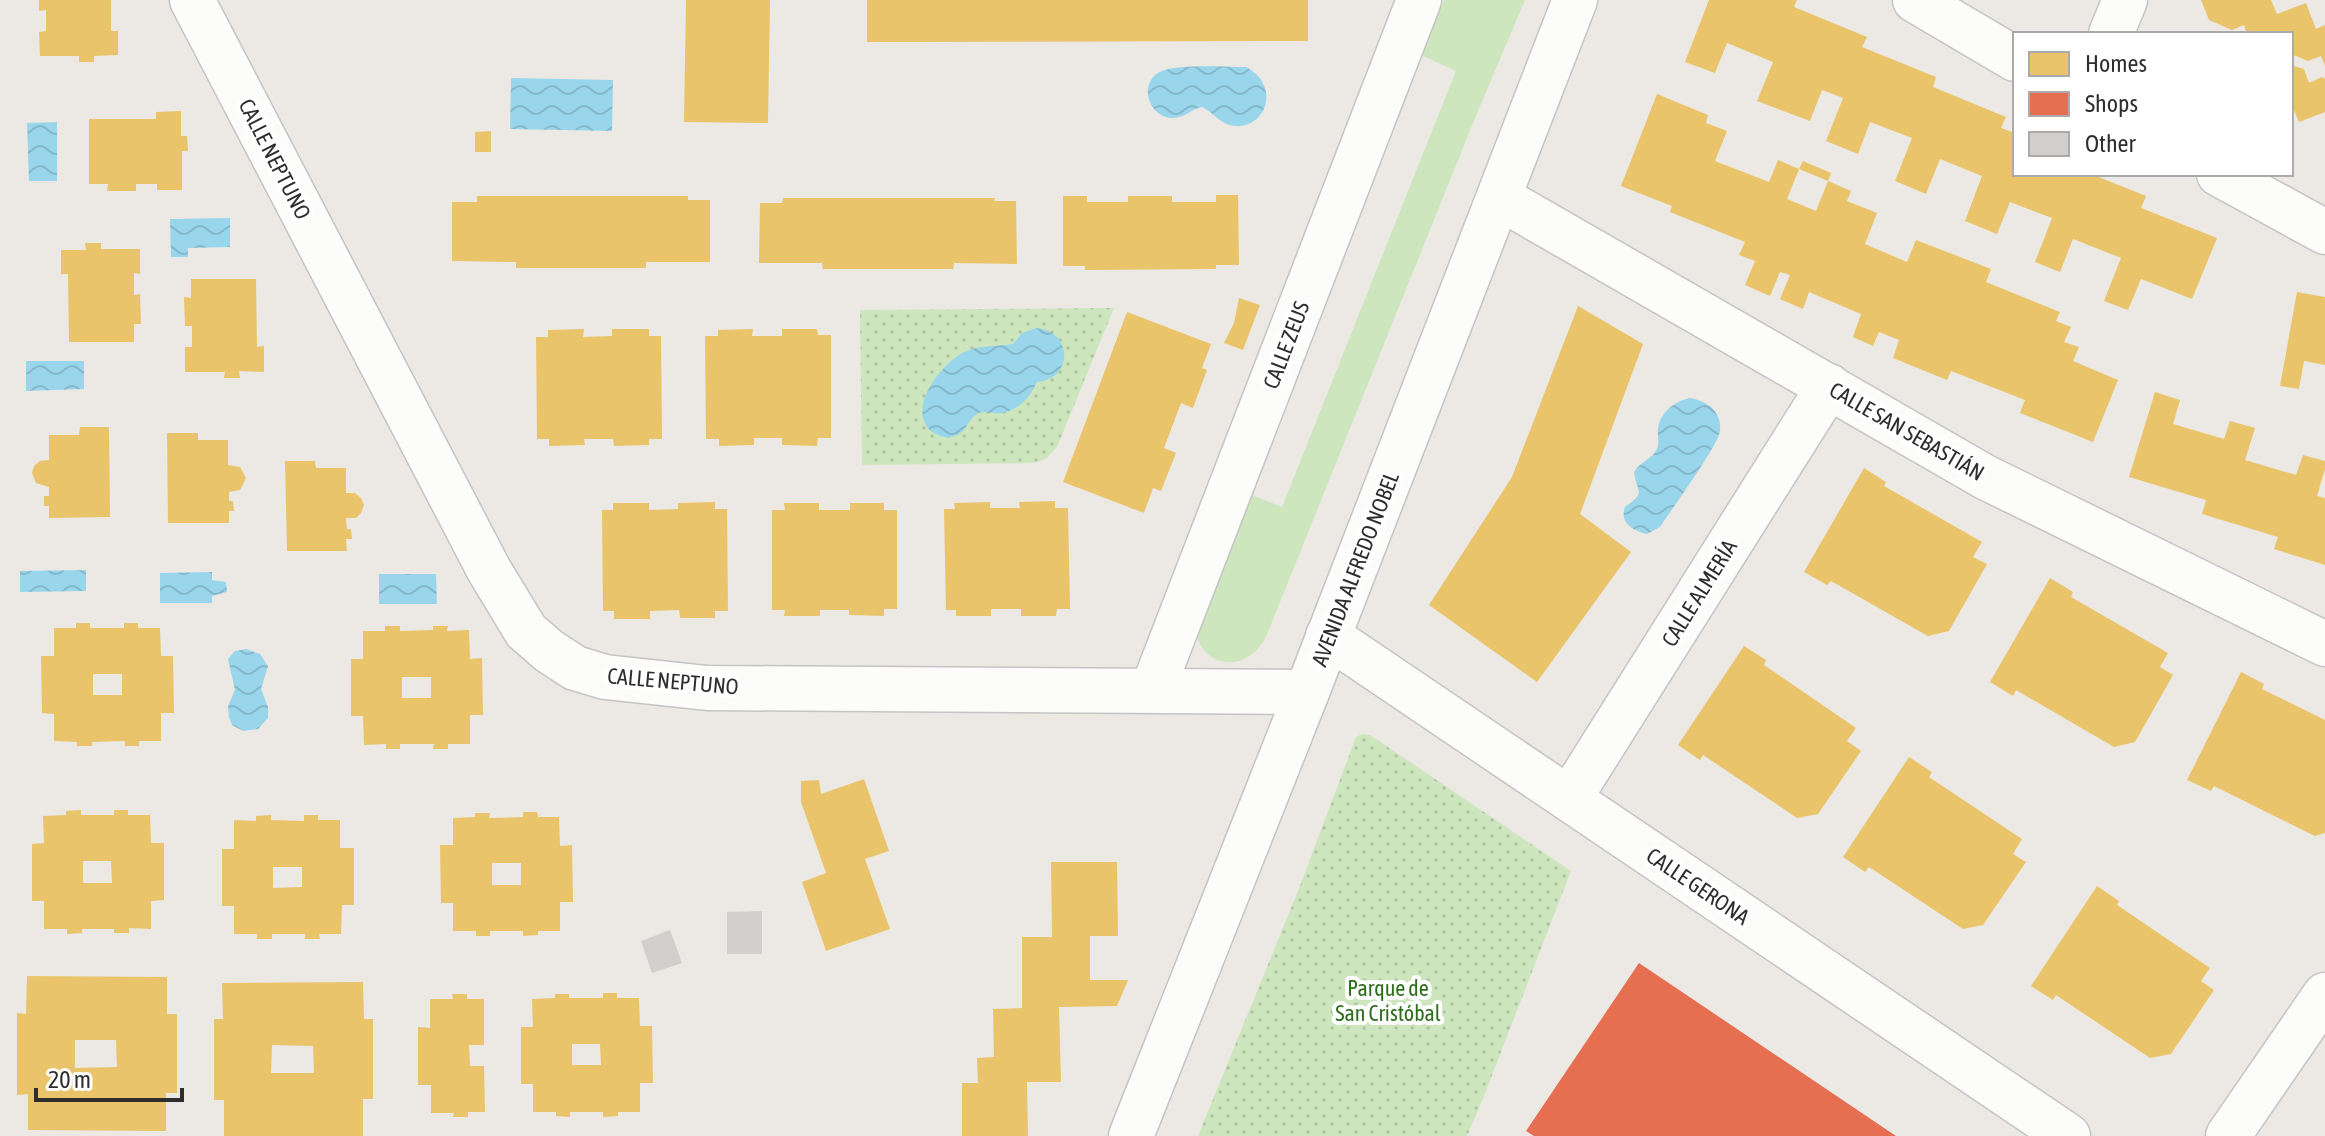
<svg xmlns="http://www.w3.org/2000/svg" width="2325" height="1136" viewBox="0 0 2325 1136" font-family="'Asap Condensed',sans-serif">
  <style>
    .grass { fill: #cee6be }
    .park { fill: url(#park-dots) }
    .water { fill: url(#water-waves) }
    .homes { fill: #e9c46a; fill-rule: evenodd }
    .shops { fill: #e76f51 }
    .building { fill: #d1cecb }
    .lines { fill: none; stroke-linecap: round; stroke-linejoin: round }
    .street-casing { stroke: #c5c4c5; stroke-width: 47 }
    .secondary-casing { stroke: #c5c4c5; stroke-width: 47 }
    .street { stroke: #fcfcfb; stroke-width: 44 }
    .secondary { stroke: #fcfcfb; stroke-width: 44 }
    .labels { text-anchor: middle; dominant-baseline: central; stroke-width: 8; stroke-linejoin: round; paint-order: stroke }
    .street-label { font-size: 22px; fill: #2e2e2e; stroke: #fff }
    .park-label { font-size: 22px; fill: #2c6e1b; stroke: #fff }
  </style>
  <defs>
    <pattern id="park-dots" width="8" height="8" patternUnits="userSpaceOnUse" patternTransform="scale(2)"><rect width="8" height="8" fill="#cee6be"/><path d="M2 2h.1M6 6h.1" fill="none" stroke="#b1c6a4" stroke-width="1.8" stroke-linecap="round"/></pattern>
    <pattern id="water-waves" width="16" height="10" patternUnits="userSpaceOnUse" patternTransform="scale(2)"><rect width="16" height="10" fill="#99d6ec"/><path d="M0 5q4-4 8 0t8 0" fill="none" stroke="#84b8cb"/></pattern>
  </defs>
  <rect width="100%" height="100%" fill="#ece8e4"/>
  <path class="grass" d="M1444 0H1525L1475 118 1266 637C1247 673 1203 671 1195 629L1247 493 1282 507 1456 71 1421 55Z"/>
  <path class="park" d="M1114 308 1057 447 1046 459 1033 463 862 465 860 310Z
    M1362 734 1370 735 1571 871 1482 1101 1467 1136H1198L1298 891 1356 737Z"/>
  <path class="water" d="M1246 67C1281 85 1267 129 1234 126 1220 124 1213 112 1202 107 1191 109 1185 118 1173 118 1150 118 1138 86 1158 73 1172 63 1227 67 1246 67Z
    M511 78 613 80 612 131 510 129Z
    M57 122V181H29L27 123Z
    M230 218V247L188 248V257H171L170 219Z
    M1036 328C1073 331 1074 379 1037 382 1030 397 1019 410 1002 413 995 414 989 412 983 412 967 414 969 435 950 437 942 438 933 434 928 428 910 405 940 367 959 355 977 344 994 347 1013 344L1022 333Z
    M26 361H84V389L26 391Z
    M1690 398C1707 401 1722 411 1720 431 1718 446 1671 510 1660 527L1647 534C1634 531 1619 523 1625 507 1647 491 1637 494 1634 472 1640 462 1652 459 1657 449 1660 442 1657 436 1658 429 1660 412 1675 401 1690 398Z
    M86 570V591L20 592V571Z
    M212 572V580L226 582 227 592 212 596V603H160V573Z
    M379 574H436L437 604H379Z
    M246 649 260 654 268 666 261 689 268 707V718L258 729 243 731 232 725 229 718 228 706 235 690 228 659 235 651Z"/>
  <path class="homes" d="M39 0H111V31H118V55L94 56V62H79V56H40L39 32 46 31V10L39 11Z
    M686 0H770L768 123 684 122Z
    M867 0H1308V41L867 42Z
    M1709 0H1797L1794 7 1867 37 1862 47 1936 77 1933 87 2006 117 2001 128 2015 133V174H2091L2146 196 2141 208 2217 238 2192 299 2141 279 2128 310 2104 301 2121 258 2073 239 2060 272 2035 262 2052 218 2010 202 1997 234 1965 221 1982 176 1940 159 1926 194 1895 181 1912 138 1870 122 1858 154 1826 141 1843 98 1822 90 1810 121 1757 101 1773 62 1727 43 1715 73 1685 62Z
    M2201 0H2271L2277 14 2306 3 2316 29 2325 25V66L2321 56 2308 61 2291 54V34H2247L2244 25 2232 30 2209 20Z
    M2291 65 2304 69 2309 83 2322 77 2325 79V112L2299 122 2291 103Z
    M1657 94 1708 115 1706 123 1727 131 1715 161 1769 182 1778 160 1799 169 1803 161 1831 173 1828 181 1799 169 1787 199 1816 211 1828 181 1851 191 1847 201 1877 213 1865 244 1907 262 1916 240 1991 269 1986 282 2060 312 2056 321 2071 327 2064 342 2079 347 2073 361 2118 380 2093 442 2020 413 2025 400 1951 371 1947 380 1893 358 1899 340 1879 332 1873 346 1853 337 1861 314 1809 292 1803 309 1780 299 1790 275 1780 272 1770 296 1745 285 1755 261 1739 255 1745 242 1670 212 1672 206 1621 186Z
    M181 111V136H187L188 151H182V190H157V184H136V191H107L108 184H89V119H156V112Z
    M491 131V152H475V132Z
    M1216 195H1238L1239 265H1216V269L1085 270V266H1063V196H1087V202H1128V196H1172V202H1216Z
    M477 196H688V200H710V262H646V268H516V262L452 261V202H477Z
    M783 198H995L994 201H1016L1017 264 954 263 953 269H823L822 263H759L760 203H782Z
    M85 243H101V249H140V274L134 273V295L140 294 141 324H134V342H69L68 274H61V250H86Z
    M191 279H256L257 347 264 346V372L239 371 240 378H224L225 372H185V347H192V326H185L184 297 191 298Z
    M2297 292 2325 297V365L2304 361 2299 389 2280 386Z
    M1239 298 1260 305 1243 350 1224 343 1234 323Z
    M1578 306 1643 344 1580 514 1631 552 1537 682 1429 605 1512 477Z
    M1127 312 1211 344 1202 368 1207 370 1193 408 1181 403 1164 448 1176 453 1161 491 1153 488 1144 513 1063 482Z
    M584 329 583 337 612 336V329H649V336H661L662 439H649V445L614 446 613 439H584L585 445 549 446V439H537L536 337H548V330Z
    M753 329 752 336H782V329H817L818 335H831V438H818L817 446 782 445V438H754V445L719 446V439H706L705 336H718V330Z
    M2155 392 2180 400 2173 424 2224 439 2230 421 2255 428 2245 460 2296 475 2303 455 2325 461V469L2317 496 2325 498V565L2274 549 2278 537 2202 514 2206 500 2129 477Z
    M80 427H109L110 517 49 518V506H44V496H49V487L36 483 32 473 34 466 40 461 49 460V435H79Z
    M167 433H198V440H228V465L240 467 246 478 240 490 229 492V501H233L234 511H229V523H168Z
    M285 461H315L316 468H346V493H355L361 498 364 505 361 513 356 518H346L347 529H351L352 539H346L347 551H287Z
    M1864 468 1886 482 1884 486 1982 542 1973 557 1987 564 1949 631 1928 636 1831 581 1827 585 1804 572Z
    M1055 501V508H1068L1070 609H1057L1056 616H1021V609H991V616H956V610H946L944 509H955L954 503 990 502V508H1020L1019 502Z
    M715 502V509H727L728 611H715V618H680L679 610 650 611V619H614V611H603L602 510H613V503H649V510L678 509V503Z
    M784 503H819V510H850V503H884V510H897V609H884V616L849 615V610H820V616H784L785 610H772V510H785Z
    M2050 578 2073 592 2071 597 2168 653 2160 667 2173 675 2135 742 2114 747 2016 690 2013 696 1990 682Z
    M76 623H90V628H124V623H138V628H160L161 656H173L174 713H161V741H139V746H125V741L92 742V746H77V742L54 741V714L42 713 41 656H54V628H76ZM93 674H122V695H93Z
    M385 626H400V631L433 630V626H448L447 631 469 630 470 659 482 658 483 715H470V744H448V749H433L434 744H400V749H386V744L364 745 363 716H351V659H363V631H385ZM402 677H431V698H402Z
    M1744 646 1766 660 1764 665 1856 728 1847 741 1861 751 1818 814 1797 818 1703 755 1700 760 1678 745Z
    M2241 672 2264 684 2262 689 2325 720V833L2315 836 2214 786 2211 791 2187 780Z
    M1909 757 1932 772 1929 777 2022 839 2013 854 2026 862 1983 925 1963 929 1869 867 1865 872 1843 857Z
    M864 779 889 851 865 859 890 929 826 951 802 882 826 873 801 802V781L819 780 821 794Z
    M81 810V815H114V810H128V815H150L151 843H164V900L151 901V929L129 928V933H114V929H82V933L67 934V929H44V901H32V844L44 843 43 816 66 815V811ZM83 861H111L112 883H83Z
    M523 812H537L538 817H559L560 846 572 845 573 902H560V931H538V935L523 936V931H490V936H476V931H453V903H441L440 845H453V818L475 817V813H490L489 818 523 817ZM492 863H521V885H492Z
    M271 815V820L304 821V815H318V820H340V848H354V905H342L341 934H319L320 939H305V934H272V939H257V934H234V906H222V849H234V820L256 821V816ZM273 867H302V887L273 888Z
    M1051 862H1117L1118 936H1090V980H1128L1117 1006 1059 1007 1061 1082H1027L1028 1136H962V1083H978L977 1058 994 1057 993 1009 1022 1008V937H1052Z
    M2097 886 2119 901 2117 905 2210 968 2201 981 2214 990 2171 1054 2150 1058 2056 995 2053 1000 2031 986Z
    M27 976 167 977V1014H177V1093H166V1131L28 1130V1094L17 1095V1013L26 1014ZM75 1040H116L117 1067 75 1068Z
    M363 982 364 1019H373V1099H363V1136H224V1100H214V1019H223L222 983ZM272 1045 313 1046 314 1073H271Z
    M603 993H617V998H639L640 1026H652L653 1083H640V1112H618V1116L603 1117V1112H570V1117L556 1116V1112H533V1084H521V1027H533L532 999 555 998V994H569V998H603ZM572 1044H600L601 1065H572Z
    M452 994H467V999H484V1045H469L470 1066H484L485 1112H468V1117H453L454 1113H431V1085H418V1027L430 1028V999H453Z"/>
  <path class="shops" d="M1639 963 1896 1136H1534L1526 1131Z"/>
  <path class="building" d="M762 911V954H727V912Z
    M670 930 682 963 652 973 641 941Z"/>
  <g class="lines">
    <g class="street-casing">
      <path id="street" d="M192 0 489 570 526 631 549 651 575 668 605 677 707 688 1307 692
        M1915 0 2015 59
        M2111 34 2125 0
        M2219 174 2325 232
        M1500 198 1985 477 2325 644
        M1328 636 2068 1136
        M1152 691 1419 0
        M1569 799 1829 386
        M2228 1136 2325 995"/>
    </g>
    <g class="secondary-casing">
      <path id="secondary" d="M1131 1136 1307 692 1575 0"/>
    </g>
    <use href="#street" class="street"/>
    <use href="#secondary" class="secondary"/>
  </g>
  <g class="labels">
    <g class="street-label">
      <text transform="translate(275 159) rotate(63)">CALLE NEPTUNO</text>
      <text transform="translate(1286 345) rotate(-69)">CALLE ZEUS</text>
      <text transform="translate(1907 431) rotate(30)">CALLE SAN SEBASTIÁN</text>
      <text transform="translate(1355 569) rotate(-69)">AVENIDA ALFREDO NOBEL</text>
      <text transform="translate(1699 593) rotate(-58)">CALLE ALMERÍA</text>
      <text transform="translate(673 681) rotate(5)">CALLE NEPTUNO</text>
      <text transform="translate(1698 886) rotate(34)">CALLE GERONA</text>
    </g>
    <g class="park-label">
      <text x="1388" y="988">Parque de<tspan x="1388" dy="25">San Cristóbal</tspan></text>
    </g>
  </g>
  <rect x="2013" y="32" width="280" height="144" fill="#ffffff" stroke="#ababab" stroke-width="2"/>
  <rect x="2029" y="52" width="40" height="24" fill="#e9c46a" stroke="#ababab" stroke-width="2"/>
  <text x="2085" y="72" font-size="24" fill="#2e2e2e">Homes</text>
  <rect x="2029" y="92" width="40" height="24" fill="#e76f51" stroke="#ababab" stroke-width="2"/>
  <text x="2085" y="112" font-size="24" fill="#2e2e2e">Shops</text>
  <rect x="2029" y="132" width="40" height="24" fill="#d1cecb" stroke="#ababab" stroke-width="2"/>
  <text x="2085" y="152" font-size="24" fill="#2e2e2e">Other</text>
  <path d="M36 1088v12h146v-12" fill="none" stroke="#2e2e2e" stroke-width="4"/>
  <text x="48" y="1088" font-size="24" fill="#2e2e2e" stroke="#ffffff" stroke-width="6" paint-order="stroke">20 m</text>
</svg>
